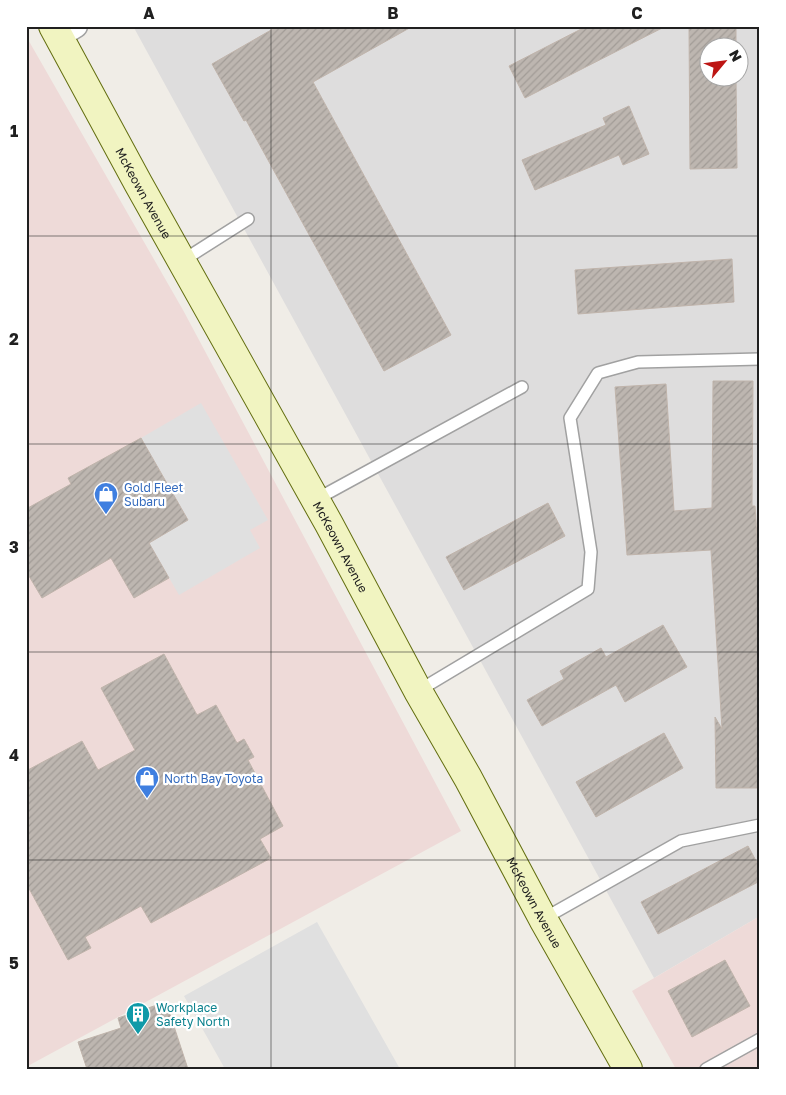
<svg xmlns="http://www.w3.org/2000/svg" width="786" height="1095" viewBox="0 0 786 1095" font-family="'Golos Text',sans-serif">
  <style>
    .residential { fill: #dedddd; fill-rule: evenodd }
    .commercial { fill: #eedad8 }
    .parking { fill: #e0e0e0 }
    .building { fill: url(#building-hatch); stroke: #c0b4ab }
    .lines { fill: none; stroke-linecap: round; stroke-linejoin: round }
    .lane-casing { stroke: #a1a1a1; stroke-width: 14 }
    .street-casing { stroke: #a1a1a1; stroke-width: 25 }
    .secondary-casing { stroke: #636e10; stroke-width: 30 }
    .lane { stroke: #fff; stroke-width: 11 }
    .street { stroke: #fff; stroke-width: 22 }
    .secondary { stroke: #f1f4c1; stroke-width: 28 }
    .grid { fill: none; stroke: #202020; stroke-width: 1; stroke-opacity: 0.55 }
    .labels { text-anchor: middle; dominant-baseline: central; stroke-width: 4.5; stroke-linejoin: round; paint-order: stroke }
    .street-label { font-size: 12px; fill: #202020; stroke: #fff }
    .shop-label { font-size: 12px; fill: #366cbe; stroke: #fff; text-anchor: start }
    .culture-label { font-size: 12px; fill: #0d838f; stroke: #fff; text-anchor: start }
    .neatline { fill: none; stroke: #202020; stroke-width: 2 }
    .grid-label { font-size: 16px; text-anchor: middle; font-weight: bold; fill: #202020 }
  </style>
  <defs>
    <pattern id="building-hatch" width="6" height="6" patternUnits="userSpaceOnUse" patternTransform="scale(1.25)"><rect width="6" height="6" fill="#bdb6b0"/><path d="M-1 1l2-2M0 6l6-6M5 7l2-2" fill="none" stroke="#a29c97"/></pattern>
  </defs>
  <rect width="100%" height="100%" fill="#f0ede7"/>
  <path class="residential" d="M133 26H760V916L654 978ZM708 48H738V78H708Z"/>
  <path class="commercial" d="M26 36 183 310 461 831 26 1067Z
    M760 916V1069H676L632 991Z"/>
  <path class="parking" d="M201 403 268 520 250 530 260 548 179 595 149 543 188 520 141 438Z
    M317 922 400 1069H225L184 996Z"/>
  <path class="building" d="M278 26H413L313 82 451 335 384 371 246 120 244 121 212 64Z
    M587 26H666L525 98 509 66Z
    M689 26H736V48H708V78H736L737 168 690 169Z
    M629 106 649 154 623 165 619 155 535 190 522 160 606 125 603 118Z
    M732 259 734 302 578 314 575 270Z
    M713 381H753L752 506H755L760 578V788H716L715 717 722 729 711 550 627 555 615 387 666 384 674 511 712 508Z
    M141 438 188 520 149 543 169 578 134 598 111 558 42 598 26 571V509L71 484 68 478Z
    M548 503 565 536 464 590 446 557Z
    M663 625 687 667 625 702 616 685 542 726 527 700 564 679 560 671 601 648 606 657Z
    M164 654 197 715 216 705 237 743 244 739 254 757 248 760 283 826 260 839 271 858 151 923 141 906 85 937 91 948 68 960 26 883V771L82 741 98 770 135 750 101 688Z
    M664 733 683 768 596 817 576 782Z
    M748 846 760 868V881L658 934 641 902Z
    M725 960 750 1006 692 1037 668 991Z
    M166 1002 188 1069H87L78 1042 121 1028 118 1018Z"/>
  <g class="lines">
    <g class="lane-casing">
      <path id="lane" d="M182 261 248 219
        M315 500 522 387
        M418 691 588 589 591 552 570 418 598 373 638 362 760 359
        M543 919 681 841 760 825
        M706 1069 760 1039"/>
    </g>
    <g class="street-casing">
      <path id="street" d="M58 37 76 26"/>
    </g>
    <g class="secondary-casing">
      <g id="secondary">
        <path id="s1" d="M53 26 138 183 329 524 418 691 468 778 543 919 628 1069"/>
      </g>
    </g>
    <use href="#lane" class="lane"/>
    <use href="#street" class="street"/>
    <use href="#secondary" class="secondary"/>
  </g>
  <path class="grid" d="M271 26V1069M515 26V1069M26 236H760M26 444H760M26 652H760M26 860H760"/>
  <defs>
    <g id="shop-pin" transform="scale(1.25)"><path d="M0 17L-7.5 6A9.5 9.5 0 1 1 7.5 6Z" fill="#3f7fe0" stroke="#fff"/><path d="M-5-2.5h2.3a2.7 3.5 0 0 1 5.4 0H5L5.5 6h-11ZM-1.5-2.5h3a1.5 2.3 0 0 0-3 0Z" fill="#fff"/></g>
    <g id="building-pin" transform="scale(1.25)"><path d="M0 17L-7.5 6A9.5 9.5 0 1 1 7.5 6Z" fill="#0f9aa8" stroke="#fff"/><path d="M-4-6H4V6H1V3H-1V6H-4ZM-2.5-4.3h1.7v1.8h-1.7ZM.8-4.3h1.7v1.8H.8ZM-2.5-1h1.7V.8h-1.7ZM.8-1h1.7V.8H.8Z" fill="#fff"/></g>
  </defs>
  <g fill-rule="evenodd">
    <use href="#shop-pin" x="106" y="494"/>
    <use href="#shop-pin" x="147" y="778"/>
    <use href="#building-pin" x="138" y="1014"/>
  </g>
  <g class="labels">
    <g class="street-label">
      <text stroke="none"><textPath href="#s1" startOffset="190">McKeown Avenue</textPath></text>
      <text stroke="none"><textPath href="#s1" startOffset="595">McKeown Avenue</textPath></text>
      <text stroke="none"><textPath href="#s1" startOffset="1000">McKeown Avenue</textPath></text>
    </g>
    <g class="shop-label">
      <text x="124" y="487">Gold Fleet<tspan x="124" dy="14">Subaru</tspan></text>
      <text x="164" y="778">North Bay Toyota</text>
    </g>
    <g class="culture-label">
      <text x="156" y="1007">Workplace<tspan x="156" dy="14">Safety North</tspan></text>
    </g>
  </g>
  <rect width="786" height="1095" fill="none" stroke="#ffffff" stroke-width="55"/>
  <g transform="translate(724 62) rotate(61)"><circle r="24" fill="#ffffff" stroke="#a6a6a6"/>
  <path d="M0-4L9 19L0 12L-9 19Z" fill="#bd1513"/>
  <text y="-8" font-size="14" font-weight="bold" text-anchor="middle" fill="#202020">N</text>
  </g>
  <rect x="28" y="28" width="730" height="1040" class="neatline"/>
  <g class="grid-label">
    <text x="149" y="19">A</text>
    <text x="393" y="19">B</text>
    <text x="637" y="19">C</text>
    <text x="14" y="137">1</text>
    <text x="14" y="345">2</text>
    <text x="14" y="553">3</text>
    <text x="14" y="761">4</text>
    <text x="14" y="969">5</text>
  </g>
</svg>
